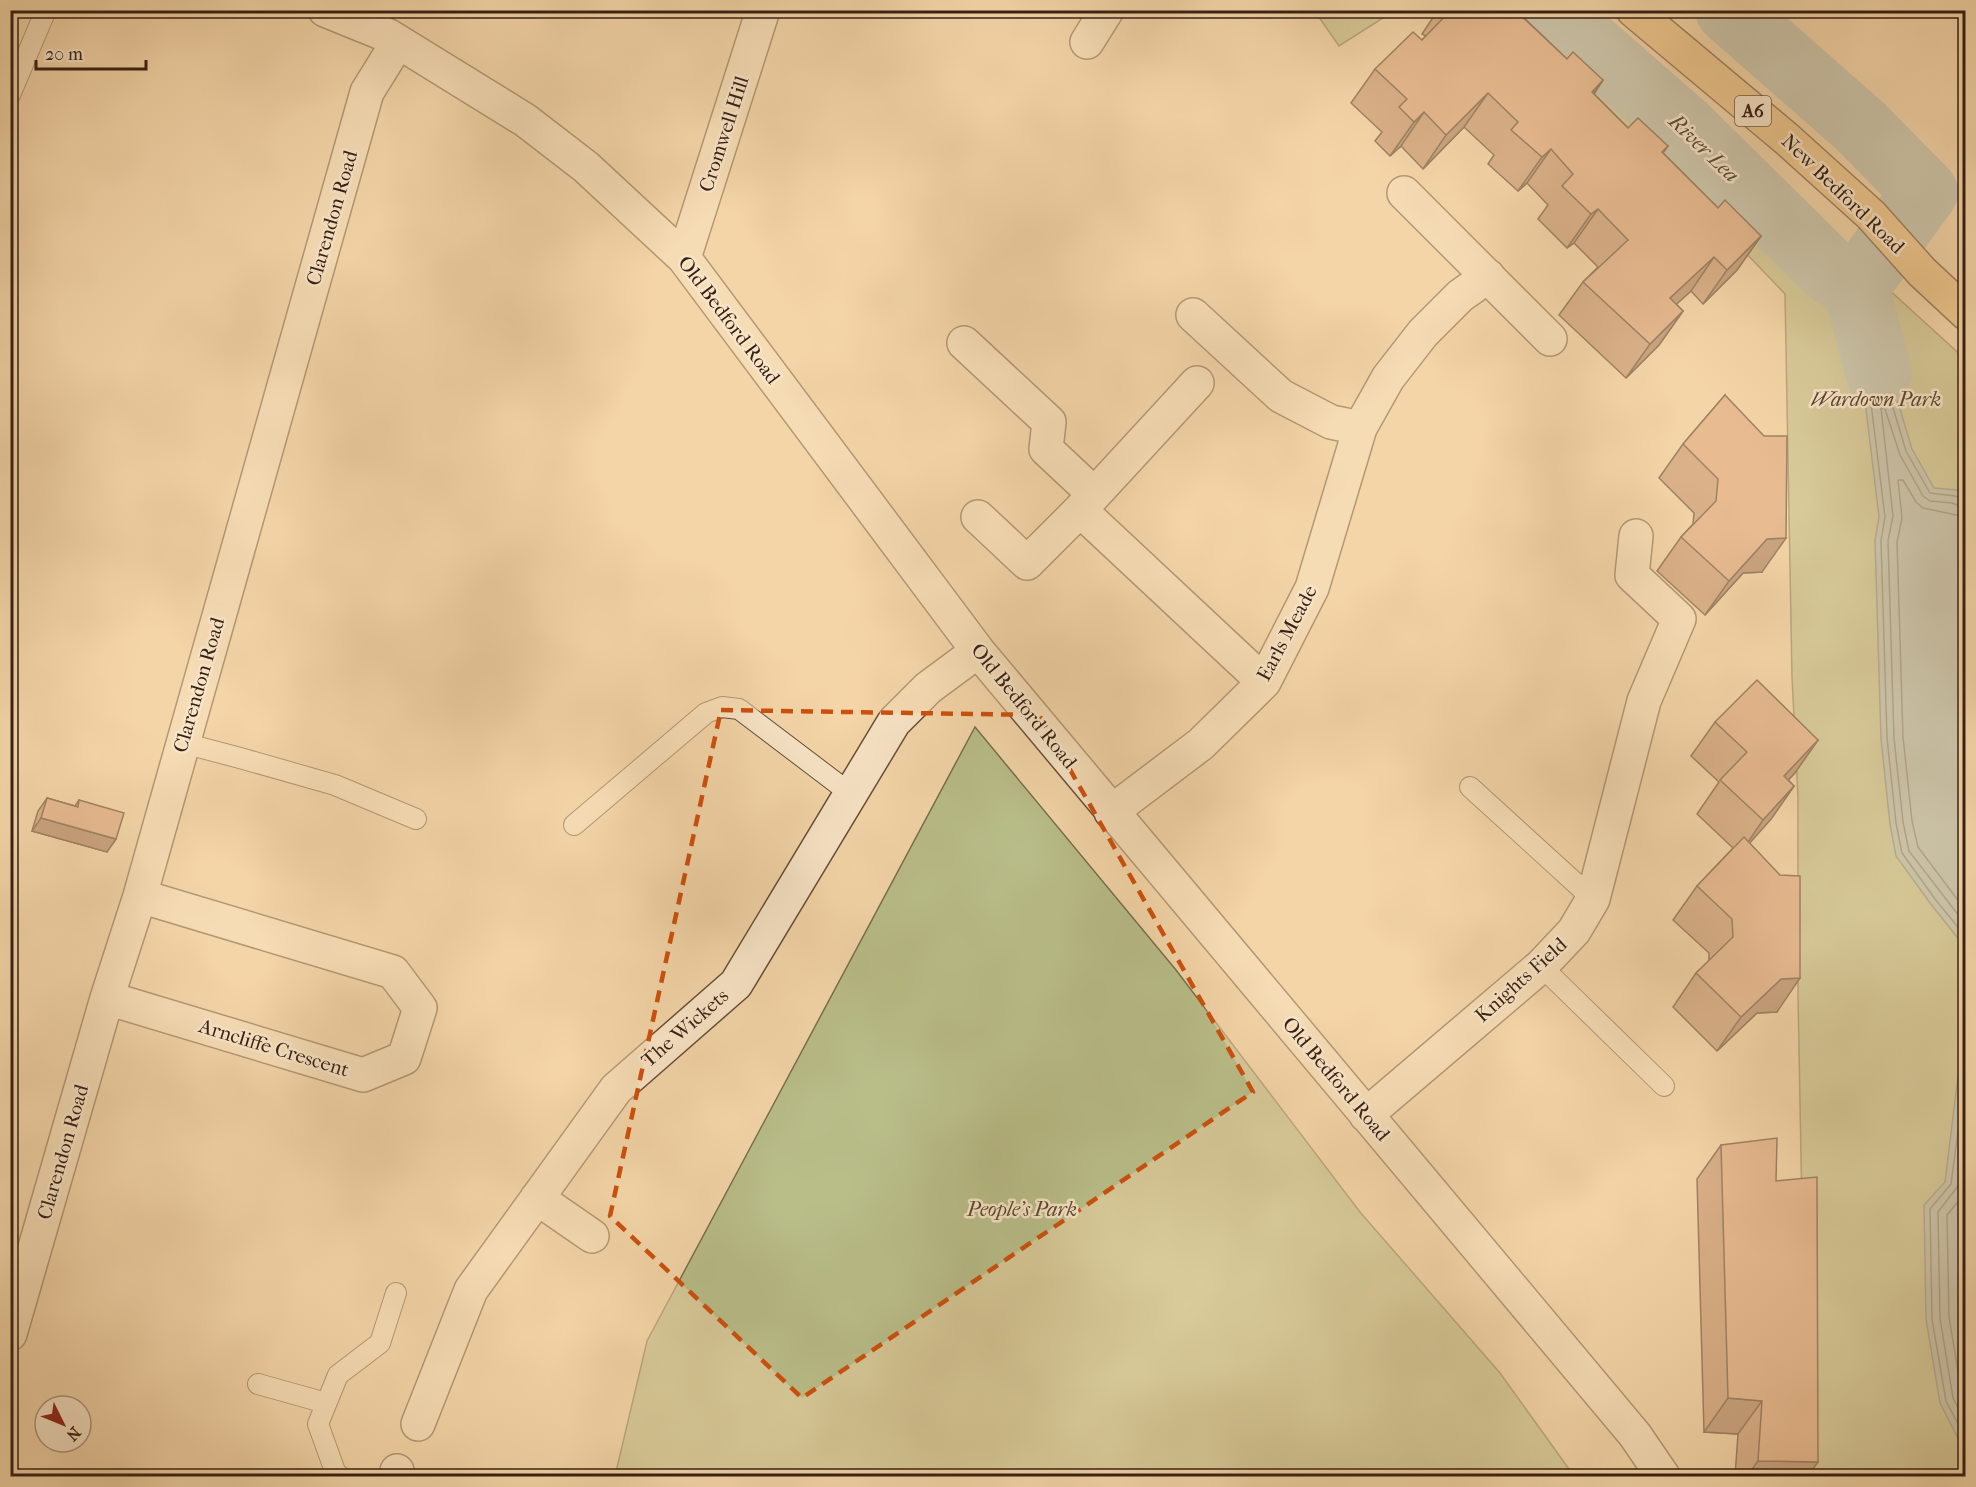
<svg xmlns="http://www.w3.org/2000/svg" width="1976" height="1487" viewBox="0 0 1976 1487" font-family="'IM FELL French Canon',serif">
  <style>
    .green { fill: #b9be89; stroke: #786f4e; stroke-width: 1.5 }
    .water { fill: #9fb7b2; stroke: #757b73; stroke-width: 1.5 }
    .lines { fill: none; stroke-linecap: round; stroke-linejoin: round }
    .shore { stroke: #6b6c63; stroke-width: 1.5 }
    .river { stroke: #9fb7b2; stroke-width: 66 }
    .lane-casing { stroke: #664e39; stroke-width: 22 }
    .street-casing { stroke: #664e39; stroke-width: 36 }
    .highway-casing { stroke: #372014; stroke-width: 36 }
    .lane { stroke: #f8e4c6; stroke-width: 20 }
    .street { stroke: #f8e4c6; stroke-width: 33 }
    .highway { stroke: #eabb74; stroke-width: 33 }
    .wall { fill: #bb8565; stroke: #372014; stroke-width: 1.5 }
    .shaded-wall { fill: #996c52; stroke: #372014; stroke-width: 1.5 }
    .building { fill: #da9b75; stroke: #372014; stroke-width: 1.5 }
    .marked { fill: none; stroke: #cd500d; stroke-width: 4.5; stroke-dasharray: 12 8; stroke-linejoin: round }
    .labels { text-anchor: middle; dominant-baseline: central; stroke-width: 5; stroke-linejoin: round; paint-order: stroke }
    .shield { fill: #f8e4c6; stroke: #715b49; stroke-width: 1.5 }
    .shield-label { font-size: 18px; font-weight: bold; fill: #372014 }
    .street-label { font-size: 20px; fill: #372014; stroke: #f8e4c6 }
    .park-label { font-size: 20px; font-style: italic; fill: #584831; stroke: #f8e4c6 }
    .water-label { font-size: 21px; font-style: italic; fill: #564d43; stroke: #f8e4c6 }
  </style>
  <rect width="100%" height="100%" fill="#f4d6a8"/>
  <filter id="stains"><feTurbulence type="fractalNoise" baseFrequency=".00333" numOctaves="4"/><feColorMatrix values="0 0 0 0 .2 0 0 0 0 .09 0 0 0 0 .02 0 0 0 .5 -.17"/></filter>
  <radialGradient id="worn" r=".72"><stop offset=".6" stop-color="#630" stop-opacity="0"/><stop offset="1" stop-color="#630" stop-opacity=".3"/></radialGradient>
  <path class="green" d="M1317 11V10L1394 11 1339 46 1316 13Z
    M1511 11H1536L1784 245V194L1965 359V1476H1807L1798 996V797L1792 677 1785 294 1529 26Z
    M975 727 1176 970 1360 1212 1500 1373 1574 1476H615L647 1341Z"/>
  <path class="water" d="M1833 263 1877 308 1878 351 1900 409 1912 449 1934 488 1957 490 1965 496V947L1930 903 1896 856 1890 824 1881 739 1875 540 1879 517 1854 309 1829 282Z
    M1965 1058V1452L1940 1403 1926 1319 1924 1205 1945 1182 1959 1068Z"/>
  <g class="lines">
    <path class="shore" d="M1966 500 1955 496 1930 493 1906 451 1894 411 1873 353 1871 312 1864 304 1861 303 1859 306 1885 517 1881 541 1887 738 1896 823 1902 853 1935 899 1966 937
      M1966 508 1952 503 1930 501 1923 496 1900 455 1885 409 1881 408 1893 516 1888 541 1894 738 1903 822 1909 851 1966 925
      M1966 517 1923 508 1916 502 1903 480H1898L1902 518 1897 542 1903 737 1912 821 1918 847 1966 911
      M1966 1070 1951 1184 1930 1209 1932 1319 1946 1401 1966 1439
      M1966 1130 1958 1186 1938 1212 1940 1318 1953 1398 1966 1423
      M1966 1192 1947 1215 1949 1317 1962 1395 1966 1403"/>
    <path class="river" d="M1550 10 1683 126 1831 272 1856 287
      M1728 10 1860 126 1925 192 1856 287 1879 374"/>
    <g class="lane-casing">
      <path id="lane" d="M10 95 46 10
        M183 743 240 758 335 785 416 819
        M1470 787 1593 899
        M574 825 706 713 722 707 739 709 851 794
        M1541 966 1664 1086
        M258 1384 326 1403
        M340 1476 336 1474 318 1424 338 1375 380 1343 396 1293"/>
    </g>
    <g class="street-casing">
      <path id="street" d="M325 10 389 36 525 120 586 167 684 258 978 651 1635 1435 1663 1476
        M1087 42 1107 10
        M1404 193 1550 339
        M684 258 763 10
        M1193 315 1281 396 1331 422 1360 428
        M964 343 1049 422 1046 449 1094 494
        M1080 510 1264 682
        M978 517 1027 563 1080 510 1197 383
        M1111 812 1201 744 1264 682 1312 588 1360 428 1388 378 1423 333 1460 296 1488 276
        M107 998 363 1075 404 1058 420 1008 393 972 140 896
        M1366 1115 1541 966 1574 931 1593 899 1644 701 1679 619 1632 575 1636 536
        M537 1198 592 1236
        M10 1334 107 998 140 896 367 92 398 42
        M418 1424 471 1290 616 1089 736 984 894 722 928 688 978 651
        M396 1476 397 1471"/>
    </g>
    <g class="highway-casing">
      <path id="highway" d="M1633 10 1788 140 1871 215 1922 272 1966 313"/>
    </g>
    <use href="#lane" class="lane"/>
    <use href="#street" class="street"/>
    <use href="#highway" class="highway"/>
  </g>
  <path class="wall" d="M1438 10H1516L1567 59 1603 80 1594 94 1628 128 1668 146 1663 153 1718 208 1761 236 1737 270 1703 304 1691 291 1676 304 1683 311 1659 345 1626 378 1559 315 1583 282 1598 267 1574 243 1567 248 1538 219 1548 205 1527 183 1518 191 1488 164 1494 155 1464 127 1423 169 1401 146 1390 156 1375 141 1382 132 1351 103 1375 69 1422 40 1426 36 1422 34Z
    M1725 395 1762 572 1743 573 1705 615 1657 571 1681 537 1693 524 1694 513 1659 478 1683 444Z
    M1715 722 1818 740 1794 774 1788 780 1794 786 1771 819 1749 843 1777 1012 1757 1013 1717 1051 1673 1007 1696 973 1709 961V953L1673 920 1697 886 1733 848 1697 814 1719 782 1691 756Z
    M47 798 75 806 79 800 116 839 107 852 32 831 38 811Z
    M1721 1145 1776 1181 1808 1476H1735L1738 1434 1704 1432 1697 1179Z"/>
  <path class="shaded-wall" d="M1603 80 1580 114 1592 92Z
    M1488 93 1464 127 1423 169 1446 135Z
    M1424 112 1401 146 1390 156 1414 122Z
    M1551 149 1527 183 1518 191 1542 157Z
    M1598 209 1574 243 1567 248 1591 214Z
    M1761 236 1737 270 1703 304 1727 270Z
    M1714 257 1691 291 1646 332 1670 298Z
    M1683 311 1659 345 1626 378 1650 344Z
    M1786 538 1762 572 1743 573 1705 615 1729 581 1767 539Z
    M1818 740 1794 774 1760 809 1784 776Z
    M1794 786 1771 819 1740 854 1763 820Z
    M41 818 116 839 107 852 32 831Z
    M1800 978 1777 1012 1757 1013 1717 1051 1741 1017 1781 979Z
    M1728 1398 1762 1401 1738 1434 1704 1432Z
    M1758 1461 1818 1462 1808 1476H1747Z"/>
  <path class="building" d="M1451 10H1515L1567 59 1573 52 1603 80 1592 92 1628 128 1638 118 1668 146 1662 152 1718 208 1725 200 1761 236 1727 270 1714 257 1670 298 1683 311 1650 344 1583 282 1628 240 1598 209 1591 214 1562 186 1573 174 1551 149 1542 157 1511 130 1518 122 1488 93 1446 135 1424 112 1414 122 1399 107 1407 99 1375 69 1413 32 1422 40Z
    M1725 395 1764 436H1787L1786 538 1767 539 1729 581 1681 537 1716 501 1718 479 1683 444Z
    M1757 680 1818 740 1784 776 1794 786 1763 820 1720 780 1747 752 1715 722Z
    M47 798 78 807 79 800 124 813 116 839 41 818Z
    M1744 837 1780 875 1800 876V978L1781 979 1741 1017 1696 973 1733 937 1732 919 1697 886Z
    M1777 1138 1776 1181 1817 1177 1818 1462 1758 1461 1762 1401 1728 1398 1721 1145Z"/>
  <path d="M0 0H1976V1487H0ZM721 710 1039 715 1253 1092 802 1398 610 1216Z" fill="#f4d6a8" fill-opacity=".55" fill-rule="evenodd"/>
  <path class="marked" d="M721 710 1039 715 1253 1092 802 1398 610 1216Z"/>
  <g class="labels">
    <rect class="shield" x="1735" y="96" width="36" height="30" rx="4.5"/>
    <g class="shield-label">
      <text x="1753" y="111">A6</text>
    </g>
    <g class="street-label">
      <text transform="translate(724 134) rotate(-72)">Cromwell Hill</text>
      <text transform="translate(1843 194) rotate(44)">New Bedford Road</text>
      <text transform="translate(332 218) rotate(-74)">Clarendon Road</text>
      <text transform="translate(729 320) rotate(53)">Old Bedford Road</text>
      <text transform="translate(1287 633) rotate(-62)">Earls Meade</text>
      <text transform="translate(199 685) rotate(-74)">Clarendon Road</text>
      <text transform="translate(1024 706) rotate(51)">Old Bedford Road</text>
      <text transform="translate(1521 980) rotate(-42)">Knights Field</text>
      <text transform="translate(685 1028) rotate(-41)">The Wickets</text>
      <text transform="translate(274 1048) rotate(17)">Arncliffe Crescent</text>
      <text transform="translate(1336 1079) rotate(50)">Old Bedford Road</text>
      <text transform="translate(63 1152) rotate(-74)">Clarendon Road</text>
    </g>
    <g class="park-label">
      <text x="1876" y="399">Wardown Park</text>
      <text x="1022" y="1209">People's Park</text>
    </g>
    <g class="water-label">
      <text transform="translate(1704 148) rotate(44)">River Lea</text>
    </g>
  </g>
  <rect width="1976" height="1487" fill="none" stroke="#f4d6a8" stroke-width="36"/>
  <rect x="12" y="12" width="1952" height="1463" fill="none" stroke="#372014" stroke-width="3"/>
  <rect x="18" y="18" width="1940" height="1451" fill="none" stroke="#372014" stroke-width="1.5"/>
  <g transform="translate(63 1424) rotate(133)"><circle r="28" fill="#f8e4c6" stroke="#ab967f" stroke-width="1.5"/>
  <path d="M0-4.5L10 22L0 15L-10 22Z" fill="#8f2418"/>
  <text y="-9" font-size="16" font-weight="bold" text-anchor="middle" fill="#372014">N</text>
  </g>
  <path d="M36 60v9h110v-9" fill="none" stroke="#372014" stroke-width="3"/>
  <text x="45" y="60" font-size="18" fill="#372014" stroke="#f8e4c6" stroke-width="4.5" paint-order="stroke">20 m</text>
  <rect width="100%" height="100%" filter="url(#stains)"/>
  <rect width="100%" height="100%" fill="url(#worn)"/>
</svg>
